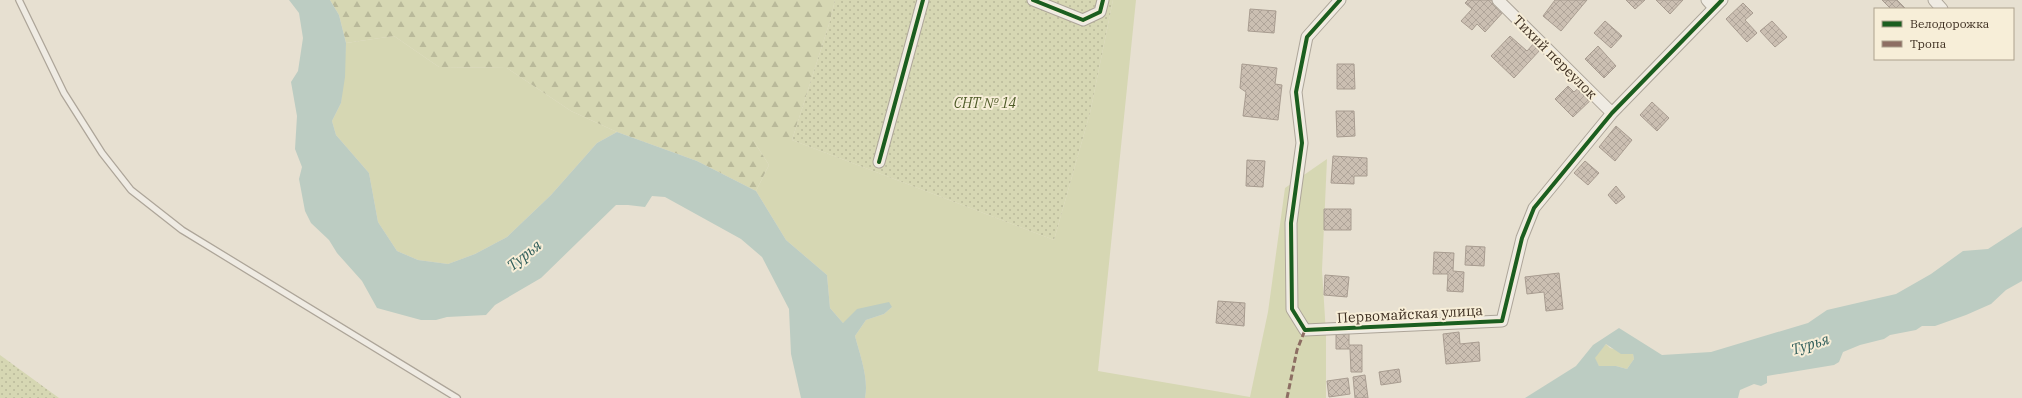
<svg xmlns="http://www.w3.org/2000/svg" width="2022" height="398" viewBox="0 0 2022 398" font-family="'IBM Plex Serif',serif">
  <style>
    .grass { fill: #d6d7b3 }
    .forest { fill: url(#forest-firs) }
    .park { fill: url(#park-dots) }
    .water { fill: #bcccc2; fill-rule: evenodd }
    .building { fill: url(#building-cross-hatch); stroke: #a89c90 }
    .lines { fill: none; stroke-linecap: round; stroke-linejoin: round }
    .service-casing { stroke: #ada599; stroke-width: 8 }
    .minor-casing { stroke: #ada599; stroke-width: 13 }
    .service { stroke: #efebe3; stroke-width: 5.5 }
    .minor { stroke: #efebe3; stroke-width: 11 }
    .quiet { stroke: #8d6e63; stroke-width: 3; stroke-dasharray: 6 3; stroke-linecap: butt }
    .cycleway-casing { stroke: #f7eed8; stroke-width: 6 }
    .cycleway { stroke: #1b5e20; stroke-width: 4 }
    .labels { text-anchor: middle; dominant-baseline: central; stroke-width: 4; stroke-linejoin: round; paint-order: stroke }
    .street-label { font-size: 14px; fill: #3d2e20; stroke: #f7eed8 }
    .park-label { font-size: 14px; font-style: italic; fill: #4d5a26; stroke: #f7eed8 }
    .water-label { font-size: 15px; font-style: italic; fill: #2f5d5a; stroke: #f7eed8 }
  </style>
  <defs>
    <pattern id="forest-firs" width="22" height="20" patternUnits="userSpaceOnUse"><rect width="22" height="20" fill="#d6d7b3"/><path d="M5 1l3.5 6h-7zM16 11l3.5 6h-7z" fill="#b9b99a"/></pattern>
    <pattern id="park-dots" width="8" height="8" patternUnits="userSpaceOnUse"><rect width="8" height="8" fill="#d6d7b3"/><path d="M2 2h.1M6 6h.1" fill="none" stroke="#b9b99a" stroke-width="1.8" stroke-linecap="round"/></pattern>
    <pattern id="building-cross-hatch" width="8" height="8" patternUnits="userSpaceOnUse"><rect width="8" height="8" fill="#cbbfb2"/><path d="M0 0l8 8M0 8l8-8" fill="none" stroke="#afa499"/></pattern>
  </defs>
  <rect width="100%" height="100%" fill="#e7e0d1"/>
  <path class="grass" d="M1113 0H1136L1098 371 1250 397 1268 312 1285 188 1327 159 1322 270 1326 334V398H865C869 379 860 355 855 336L866 320 884 314 892 307 843 323 830 308 827 275 786 240 756 191 769 165 753 140H792L1054 240 1090 113Z
    M394 36 439 67 507 68 571 111 617 132 597 143 551 195 507 237 475 254 448 264 418 260 397 251 378 222 369 173 336 135 332 121 341 103 346 43Z
    M1606 344 1610 348 1633 354 1634 359 1627 369 1616 366H1599L1594 358Z"/>
  <path class="forest" d="M330 0H835L830 21 792 140H753L769 165 756 191 697 161 617 132 571 111 507 68 439 67 394 36 346 43 339 15Z"/>
  <path class="park" d="M835 0H1113L1090 113 1054 240 792 140 830 21Z
    M0 355 59 398H0Z"/>
  <path class="water" d="M289 0H330L339 15 346 43 345 77 341 103 332 121 336 135 369 173 378 222 397 251 418 260 448 264 475 254 507 237 551 195 597 143 617 132 697 161 756 191 786 240 827 275 830 308 843 323 857 309 889 302 892 307 884 314 866 320 855 336C860 355 869 379 865 398H801L791 354 789 309 762 257 741 239 665 197 652 196 645 207 628 205H616L541 278 495 305 486 315 447 317 436 320H421L377 308 362 281 337 253 329 240 311 223 305 211 299 179 302 167 295 149 297 116 291 82 298 71 303 38 299 13Z
    M2022 227V281L2006 290 1991 304 1966 315 1935 326H1922L1916 330 1890 335 1884 339 1860 345 1843 352 1839 362 1834 365 1767 376V383L1761 386 1754 384 1740 390 1738 398H1525L1576 366 1593 345 1619 328 1662 355 1711 352 1808 323 1827 310 1896 294 1931 274 1963 251 1988 249ZM1606 344 1621 354H1633L1634 359 1627 369 1616 366H1599L1595 358Z"/>
  <path class="building" d="M1468 0H1494L1505 10 1485 32 1477 24 1472 30 1461 21 1472 9 1465 3Z
    M1555 0H1587L1561 31 1543 16Z
    M1626 0H1645L1635 9Z
    M1656 0H1683L1670 14Z
    M1882 0H1897L1906 9H1891Z
    M1743 3 1753 13 1745 20 1757 33 1747 42 1726 19Z
    M1250 9 1276 11 1274 33 1248 31Z
    M1605 21 1622 36 1611 48 1594 33Z
    M1772 21 1787 37 1775 47 1760 31Z
    M1510 36 1527 51 1535 42 1541 49 1514 78 1491 56Z
    M1598 46 1616 66 1604 78 1585 59Z
    M1242 64 1277 68 1275 84 1282 85 1278 120 1243 116 1246 92 1240 88Z
    M1337 64H1354L1355 89H1337Z
    M1582 85 1594 97 1573 117 1555 99 1568 86 1574 92Z
    M1652 102 1669 118 1657 131 1640 115Z
    M1336 111H1354L1355 136 1337 137Z
    M1616 126 1632 140 1615 161 1599 147Z
    M1333 156 1367 158V176H1354V184L1331 183Z
    M1247 160 1265 161 1263 187 1246 186Z
    M1585 161 1599 173 1588 185 1574 173Z
    M1616 186 1625 197 1616 204 1608 195Z
    M1324 209H1351V230H1324Z
    M1466 246 1485 247 1484 266 1465 265Z
    M1434 252 1454 253 1453 271 1464 272 1463 292 1447 291 1448 274H1433Z
    M1559 273 1563 309 1546 311 1544 292 1527 294 1525 277Z
    M1325 275 1349 277 1347 297 1324 295Z
    M1218 301 1245 303 1244 326 1216 323Z
    M1459 332 1460 344 1479 342 1480 361 1446 364 1443 334Z
    M1336 333H1349V345H1362V372H1351L1350 349H1336Z
    M1399 369 1401 382 1381 385 1379 372Z
    M1365 375 1368 398H1355L1353 377Z
    M1348 378 1350 394 1329 397 1327 381Z"/>
  <g class="lines">
    <g class="service-casing">
      <path id="service" d="M19 0 64 93 102 153 131 190 182 230 457 398"/>
    </g>
    <g class="minor-casing">
      <path id="minor" d="M1033 0 1083 20 1100 12 1103 0
        M1340 0 1307 37 1296 92 1302 143 1291 223 1292 309 1305 330 1502 321 1522 238 1534 208 1612 113 1722 0
        M1498 0 1612 113
        M1707 0 1714 8
        M1934 0 1942 9
        M879 162 923 0"/>
    </g>
    <use href="#service" class="service"/>
    <use href="#minor" class="minor"/>
    <path class="quiet" d="M1287 398 1297 350 1305 330"/>
    <g class="cycleway-casing">
      <path id="cycleway" d="M1033 0 1083 20 1100 12 1103 0
        M1340 0 1307 37 1296 92 1302 143 1291 223 1292 309 1305 330 1502 321 1522 238 1534 208 1612 113 1722 0
        M879 162 923 0"/>
    </g>
    <use href="#cycleway" class="cycleway"/>
  </g>
  <g class="labels">
    <g class="street-label">
      <text transform="translate(1555 57) rotate(45)">Тихий переулок</text>
      <text transform="translate(1410 314) rotate(-3)">Первомайская улица</text>
    </g>
    <g class="park-label">
      <text x="985" y="103">СНТ № 14</text>
    </g>
    <g class="water-label">
      <text transform="translate(524 255) rotate(-39)">Турья</text>
      <text transform="translate(1810 344) rotate(-17)">Турья</text>
    </g>
  </g>
  <rect x="1874" y="8" width="140" height="52" fill="#f7eed8" stroke="#ada18e"/>
  <rect x="1882" y="21" width="20" height="6" fill="#1b5e20" stroke="#ada18e"/>
  <text x="1910" y="28" font-size="12" fill="#3d2e20">Велодорожка</text>
  <rect x="1882" y="41" width="20" height="6" fill="#8d6e63" stroke="#ada18e"/>
  <text x="1910" y="48" font-size="12" fill="#3d2e20">Тропа</text>
</svg>
